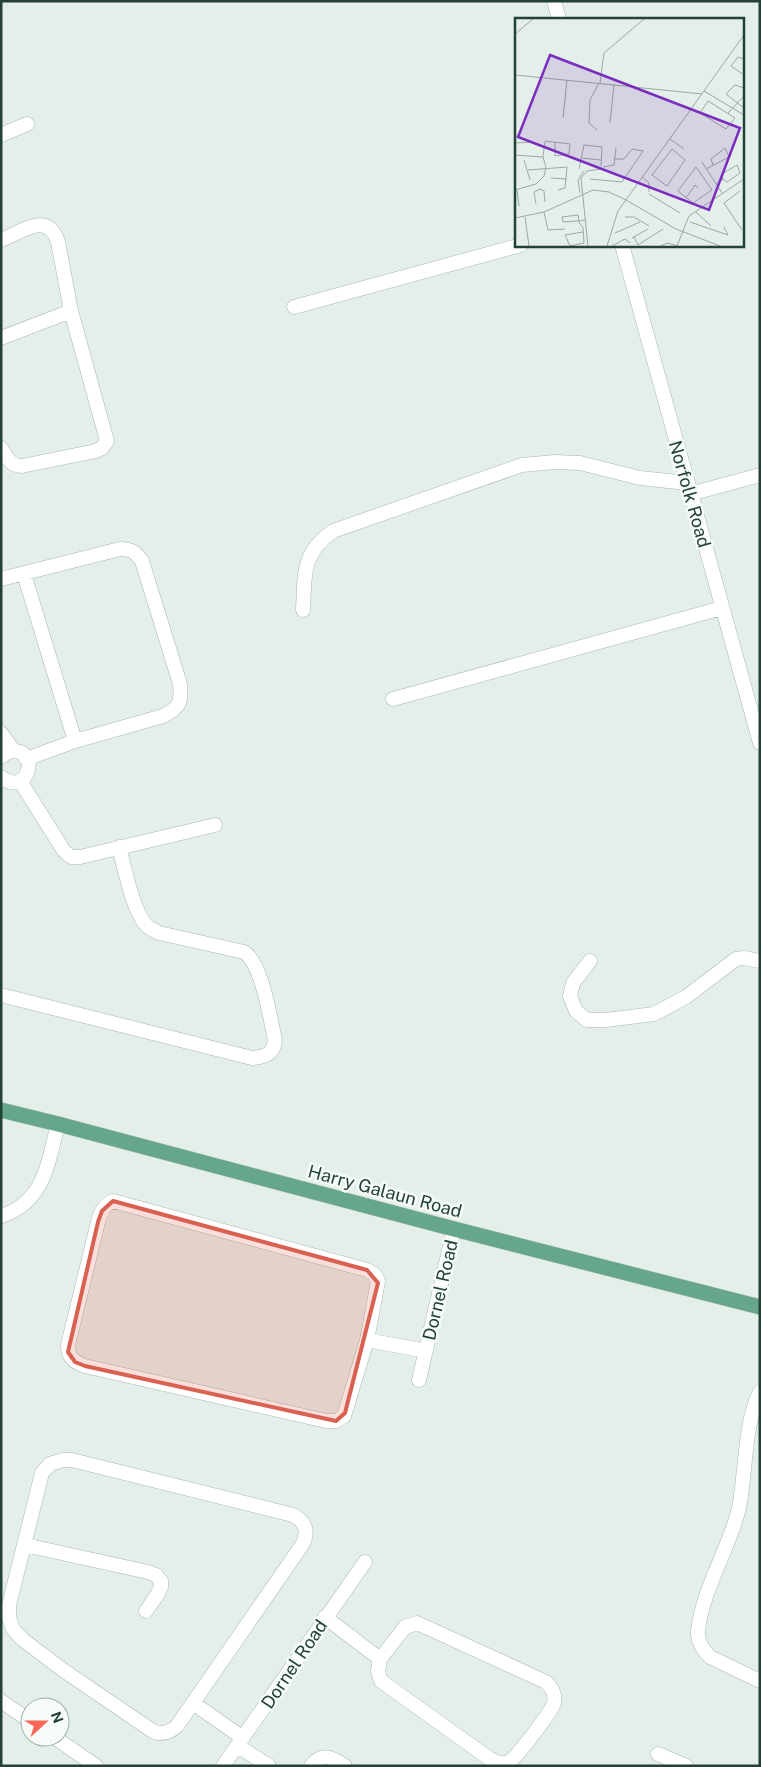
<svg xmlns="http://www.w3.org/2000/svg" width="761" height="1767" viewBox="0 0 761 1767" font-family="'Public Sans',sans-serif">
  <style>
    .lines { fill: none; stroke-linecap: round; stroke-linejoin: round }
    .minor-casing { stroke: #a7b8af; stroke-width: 15 }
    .major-casing { stroke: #c1cac6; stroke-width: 16 }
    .minor { stroke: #fff; stroke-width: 14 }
    .major { stroke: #66a78c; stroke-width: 15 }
    .marked { fill: #da6152; fill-opacity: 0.2; stroke: #da6152; stroke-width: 4; stroke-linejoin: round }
    .labels { text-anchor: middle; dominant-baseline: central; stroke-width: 5; stroke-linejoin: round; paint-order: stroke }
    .street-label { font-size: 18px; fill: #224235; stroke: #f6fbf7 }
    .inset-road { fill: none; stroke: #97aaa1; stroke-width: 1 }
    .view { fill: #7b2cbf; fill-opacity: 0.15; stroke: #7b2cbf; stroke-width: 2.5 }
    .inset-edge { fill: none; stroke: #224235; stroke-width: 2.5 }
  </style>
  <rect width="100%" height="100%" fill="#e5efe9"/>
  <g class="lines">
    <g class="minor-casing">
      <path id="minor" d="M554 1 559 19
        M1 135 27 124
        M1 240C23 231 48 211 58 242L71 311 107 441 102 448 96 451 22 466C11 466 6 457 1 448
        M622 245 760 743
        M294 307 521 245
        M1 338 71 311
        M690 494 760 475
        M24 574 75 741
        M1 579 120 549C131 549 136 552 142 561L180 684C182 703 179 708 163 716L75 741 26 759
        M303 610C305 574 301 554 333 531L522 465 555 462 580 463 640 478 687 483
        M393 699 722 608
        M1 733 14 751
        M1 757C5 753 10 751 16 751 41 755 25 797 1 777
        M20 781 64 851 71 857H80L215 825
        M590 961 573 983 570 996 576 1011 587 1020H606L654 1014 686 997 736 959 744 958 760 961
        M1 995 252 1058C265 1057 274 1054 275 1040 270 1018 262 963 244 952L159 933C155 931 150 929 146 925 133 911 124 866 119 847
        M113 1201 367 1270 375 1275 378 1281 367 1340 344 1416 336 1421H326L85 1366C74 1362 68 1358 68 1345L98 1222C100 1213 104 1205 113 1201Z
        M1 1216C45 1202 48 1162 58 1124
        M367 1340 426 1351
        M419 1380 454 1229
        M760 1392C744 1424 746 1472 739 1508 729 1550 703 1587 698 1631 697 1641 703 1650 710 1657L760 1681
        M63 1460H72L293 1515C306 1522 309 1532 302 1545L177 1726C170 1732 163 1735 154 1732L63 1670 22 1639 13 1629 9 1617V1605L42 1473 50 1464Z
        M25 1545 148 1572 156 1575 161 1581V1587L157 1595 146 1611
        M325 1617 380 1659
        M417 1623 546 1682C552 1688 556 1694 554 1703 552 1711 516 1758 509 1762 502 1765 496 1762 490 1759L381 1681 378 1671 380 1659 405 1627Z
        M1 1701 30 1721
        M193 1703 243 1738
        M54 1737 96 1766
        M238 1746 269 1766
        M658 1754 686 1766
        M223 1766 365 1562
        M311 1766C322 1752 332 1757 345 1766"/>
    </g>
    <g class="major-casing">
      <path id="major" d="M1 1110 58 1124 454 1229 760 1307"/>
    </g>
    <use href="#minor" class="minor"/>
    <use href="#major" class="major"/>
  </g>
  <path class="marked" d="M113 1201 367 1270 378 1283 345 1413 336 1421 85 1366 75 1362 68 1352 98 1222 102 1211Z"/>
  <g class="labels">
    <g class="street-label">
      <text transform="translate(690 494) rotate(74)">Norfolk Road</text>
      <text transform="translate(385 1191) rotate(15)">Harry Galaun Road</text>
      <text transform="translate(440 1290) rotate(-77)">Dornel Road</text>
      <text transform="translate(294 1664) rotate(-56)">Dornel Road</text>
    </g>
  </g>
  <g transform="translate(515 18)">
    <rect width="229" height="229" fill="#e5efe9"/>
    <path class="inset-road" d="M0 16 18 1M229 41 223 39 216 48 229 57M0 57 187 76M85 65 89 35 129 1M229 70 220 67 211 76 229 90M189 73 229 97M193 83 220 100 211 111 185 95ZM213 95 229 78M48 100 52 62M95 105 99 66M82 112 74 105 75 82 84 65M155 121 169 131M1 130 0 125 18 124M157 131 170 142 152 168 137 157ZM0 137 28 139 31 149 29 158 21 166 0 172M28 139 30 123 55 126 54 136 40 138V124M66 140 86 142M9 142 15 162M187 144 207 175M88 149 99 147 101 130M181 149 197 172 178 185 163 173ZM64 151 69 127 87 129 86 148M191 151 214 139 210 130 196 141 198 147M13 152 52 149 50 170 43 172M127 159 134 165V174M36 160 52 161M75 161 107 164 128 133 117 131 109 141H99M201 166 208 161 207 156 222 147 225 155 212 164 208 161M2 172 4 188M225 173 209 185 227 212M65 175 63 162 69 153M134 176 165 195M171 180 180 167 183 170M111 182 161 211 205 228M21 186 19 174 25 171 29 173 30 184M29 194 33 212 50 211M181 194 196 208M10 199 14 228M110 199H119L134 208M0 200 29 194 78 172 94 174 111 182M175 204 213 217 209 209M68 214 50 217 55 228 69 225 68 210 64 204V203L63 197 47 199 48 204 61 203H64L70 202M100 215 125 204M119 219 123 227 148 211M117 220 133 211M73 228 66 160 72 153 85 151M92 228 103 193 229 17M97 228 110 221 115 225M145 228 153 225 162 228M162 228 174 198 229 161"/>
    <path class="view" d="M35 37 225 110 194 192 3 119Z"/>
    <rect width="229" height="229" class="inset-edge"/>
  </g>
  <rect width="761" height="1767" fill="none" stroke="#224235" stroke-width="5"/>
  <g transform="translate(45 1722) rotate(69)"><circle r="24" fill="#f6fbf7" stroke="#a1b1a9"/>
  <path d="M0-4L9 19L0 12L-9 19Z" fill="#fa6657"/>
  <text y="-8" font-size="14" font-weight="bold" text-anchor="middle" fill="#224235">N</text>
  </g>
</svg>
